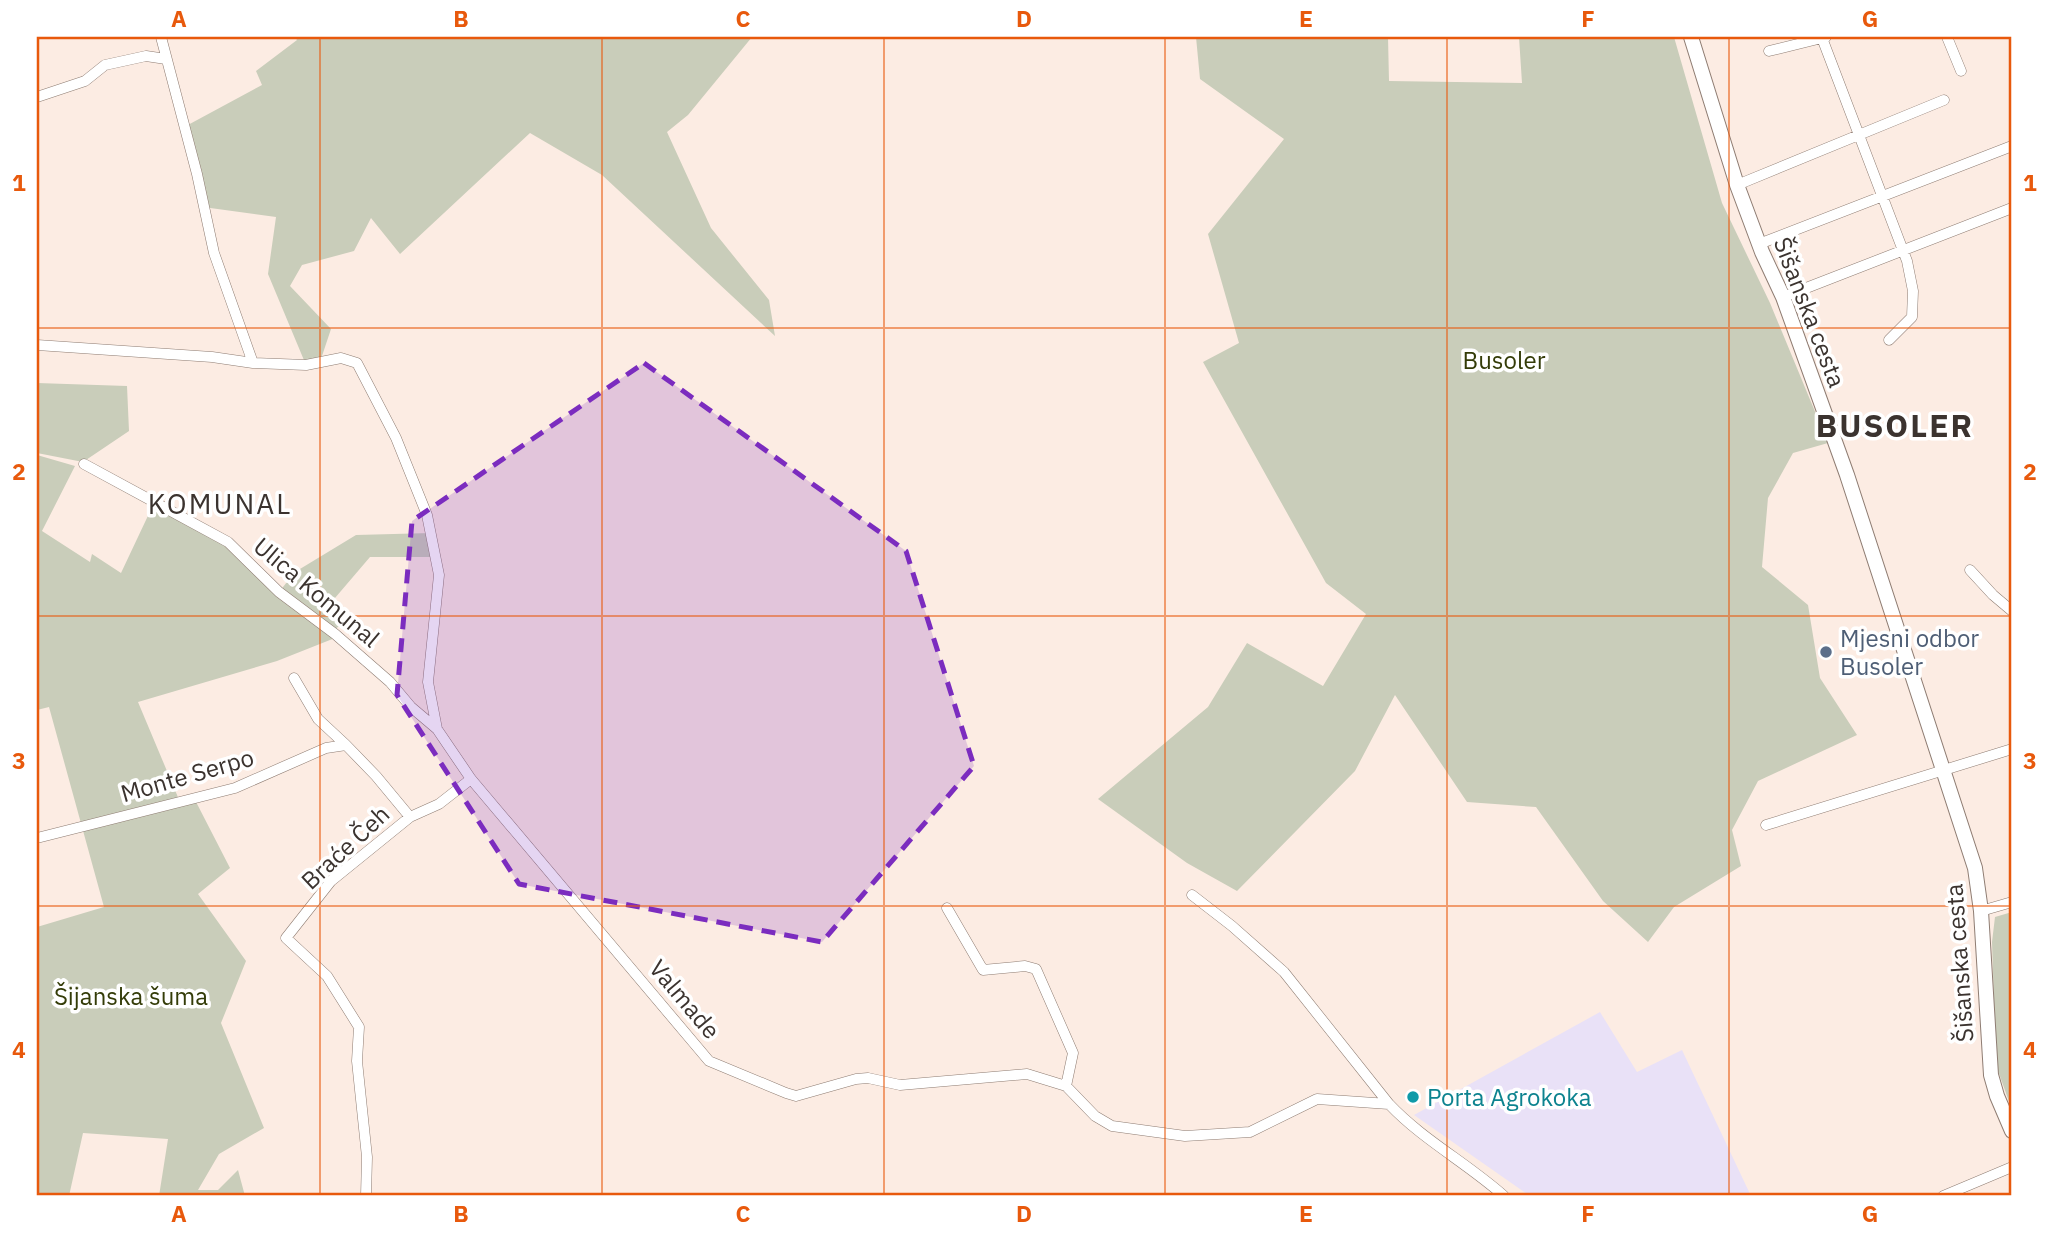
<svg xmlns="http://www.w3.org/2000/svg" width="2049" height="1233" viewBox="0 0 2049 1233" font-family="'IBM Plex Sans',sans-serif">
  <style>
    .industrial { fill: #e9e1f7 }
    .green { fill: #c9cdba }
    .lines { fill: none; stroke-linecap: round; stroke-linejoin: round }
    .street-casing { stroke: #8e7c72; stroke-width: 11 }
    .secondary-casing { stroke: #8e7c72; stroke-width: 16 }
    .street { stroke: #fff; stroke-width: 10 }
    .secondary { stroke: #fff; stroke-width: 14 }
    .marked { fill: #7b2cbf; fill-opacity: 0.2; stroke: #7b2cbf; stroke-width: 5; stroke-dasharray: 14 9; stroke-linejoin: round }
    .grid { fill: none; stroke: #e8590c; stroke-width: 2; stroke-opacity: 0.55 }
    .service-dot { fill: #5c6f8a; stroke: #fff; stroke-width: 2.5 }
    .culture-dot { fill: #0f9aa8; stroke: #fff; stroke-width: 2.5 }
    .labels { text-anchor: middle; dominant-baseline: central; stroke-width: 7; stroke-linejoin: round; paint-order: stroke }
    .street-label { font-size: 24px; fill: #3b332f; stroke: #fff }
    .park-label { font-size: 24px; fill: #343c08; stroke: #fff }
    .service-label { font-size: 24px; fill: #4e5e75; stroke: #fff; text-anchor: start }
    .culture-label { font-size: 24px; fill: #0d838f; stroke: #fff; text-anchor: start }
    .quarter-label { font-size: 28px; letter-spacing: 2px; fill: #3b332f; stroke: #fff }
    .district-label { font-size: 32px; font-weight: bold; letter-spacing: 2px; fill: #3b332f; stroke: #fff }
    .neatline { fill: none; stroke: #e8590c; stroke-width: 2.5 }
    .grid-label { font-size: 23px; text-anchor: middle; font-weight: bold; fill: #e8590c }
  </style>
  <rect width="100%" height="100%" fill="#fcece3"/>
  <path class="industrial" d="M1600 1012 1637 1072 1682 1050 1751 1196H1530L1414 1115Z"/>
  <path class="green" d="M295 37H752L688 115 667 132 711 228 769 300 775 336 602 175 530 133 400 254 371 218 354 251 302 265 290 286 331 329 321 359 306 365 268 274 276 217 203 207 186 126 262 85 256 71 297 40Z
    M1196 37H1388L1389 81 1522 83 1519 37H1674L1722 203 1770 303 1828 443 1793 453 1768 498 1762 567 1808 605 1820 678 1857 735 1758 781 1732 830 1741 866 1674 907 1648 942 1603 901 1536 807 1467 802 1395 695 1355 771 1237 891 1187 863 1098 799 1208 707 1247 643 1323 686 1366 614 1326 583 1203 362 1239 343 1208 234 1284 139 1200 79Z
    M37 383 127 386 129 431 83 462 37 453Z
    M37 455 75 466 42 531 90 562 92 554 121 573 154 503 228 542 279 592 295 572 356 535 431 533 434 557H370L329 605 344 620 336 629 335 638 277 661 138 702 180 802 194 798 230 868 198 894 246 961 221 1023 264 1128 219 1154 198 1190H218L238 1170 245 1196H159L168 1139 83 1133 69 1196H37V927L104 907 49 707 37 710Z
    M2012 912V1110L1996 1065 1992 942 1995 917Z"/>
  <g class="lines">
    <g class="street-casing">
      <path id="street" d="M161 37 197 174 214 253 253 363 306 365 341 358 357 363 396 438 427 515 439 575 428 682 437 729 471 779 709 1061 786 1093 796 1096 856 1079 868 1078 900 1085 1027 1074 1066 1086 1095 1116 1112 1126 1185 1136 1250 1132 1317 1099 1389 1104C1423 1140 1467 1163 1504 1196
        M1947 37 1961 71
        M1822 38 1907 261 1913 291 1912 317 1889 340
        M1769 51 1826 37
        M37 97 85 81 105 65 146 56 166 59
        M1737 185 1944 100
        M1759 244 2012 146
        M1783 297 2012 208
        M37 345 212 357 253 363
        M84 464 228 542 279 592 335 634 390 682 411 707 437 729
        M1970 570 1993 595 2012 611
        M294 678 318 719 346 745
        M1766 825 2012 749
        M37 838 235 788 326 748 346 745 376 776 410 817
        M1192 895 1232 926 1284 972 1389 1104
        M947 908 983 970 1025 966 1036 969 1073 1053 1066 1086
        M1981 911 2012 902
        M366 1196 367 1157 357 1061 359 1027 327 976 286 938 331 881 410 817 439 804 471 779
        M1943 1196 2012 1167"/>
    </g>
    <g class="secondary-casing">
      <path id="secondary" d="M1691 37 1737 185 1762 252 1783 297 1847 475 1975 868 1981 911 1991 1075 1997 1096 2012 1131"/>
    </g>
    <use href="#street" class="street"/>
    <use href="#secondary" class="secondary"/>
  </g>
  <path class="marked" d="M644 363 906 551 974 766 822 942 519 884 397 695 412 521Z"/>
  <path class="grid" d="M320 37V1196M602 37V1196M884 37V1196M1165 37V1196M1447 37V1196M1729 37V1196M37 328H2012M37 616H2012M37 906H2012"/>
  <circle class="service-dot" cx="1826" cy="652" r="7"/>
  <circle class="culture-dot" cx="1413" cy="1097" r="7"/>
  <g class="labels">
    <g class="street-label">
      <text transform="translate(1810 312) rotate(69)">Šišanska cesta</text>
      <text transform="translate(317 592) rotate(40)">Ulica Komunal</text>
      <text transform="translate(187 775) rotate(-16)">Monte Serpo</text>
      <text transform="translate(345 847) rotate(-43)">Braće Čeh</text>
      <text transform="translate(1959 963) rotate(-94)">Šišanska cesta</text>
      <text transform="translate(685 999) rotate(50)">Valmade</text>
    </g>
    <g class="park-label">
      <text x="1504" y="360">Busoler</text>
      <text x="131" y="996">Šijanska šuma</text>
    </g>
    <g class="service-label">
      <text x="1840" y="638">Mjesni odbor<tspan x="1840" dy="28">Busoler</tspan></text>
    </g>
    <g class="culture-label">
      <text x="1427" y="1097">Porta Agrokoka</text>
    </g>
    <g class="quarter-label">
      <text x="220" y="503">KOMUNAL</text>
    </g>
    <g class="district-label">
      <text x="1895" y="425">BUSOLER</text>
    </g>
  </g>
  <rect width="2049" height="1233" fill="none" stroke="#ffffff" stroke-width="77"/>
  <rect x="38" y="38" width="1972" height="1156" class="neatline"/>
  <g class="grid-label">
    <text x="179" y="27">A</text>
    <text x="461" y="27">B</text>
    <text x="743" y="27">C</text>
    <text x="1024" y="27">D</text>
    <text x="1306" y="27">E</text>
    <text x="1588" y="27">F</text>
    <text x="1870" y="27">G</text>
    <text x="19" y="191">1</text>
    <text x="2030" y="191">1</text>
    <text x="19" y="480">2</text>
    <text x="2030" y="480">2</text>
    <text x="19" y="769">3</text>
    <text x="2030" y="769">3</text>
    <text x="19" y="1058">4</text>
    <text x="2030" y="1058">4</text>
    <text x="179" y="1222">A</text>
    <text x="461" y="1222">B</text>
    <text x="743" y="1222">C</text>
    <text x="1024" y="1222">D</text>
    <text x="1306" y="1222">E</text>
    <text x="1588" y="1222">F</text>
    <text x="1870" y="1222">G</text>
  </g>
</svg>
